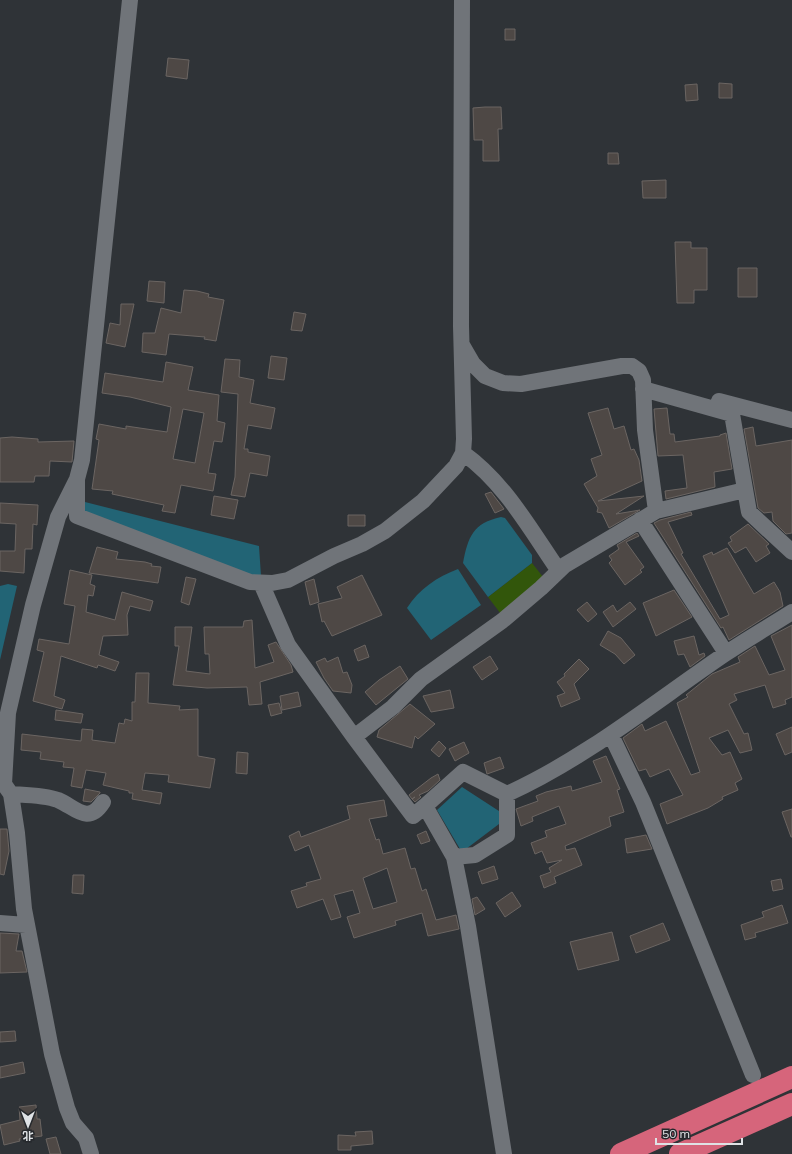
<svg xmlns="http://www.w3.org/2000/svg" width="792" height="1154" viewBox="0 0 792 1154" font-family="Mulish,'Noto Sans SC',sans-serif">
  <style>
    .green { fill: #32560b }
    .water { fill: #226475 }
    .building { fill: #4e4845; stroke: #6b6562; fill-rule: evenodd }
    .lines { fill: none; stroke-linecap: round; stroke-linejoin: round }
    .minor { stroke: #707479; stroke-width: 16 }
    .highway { stroke: #d6657b; stroke-width: 22 }
  </style>
  <rect width="100%" height="100%" fill="#2f3337"/>
  <path class="green" d="M532 563 551 587 507 622 488 597Z"/>
  <path class="water" d="M85 502 259 546 261 576 253 578 84 514Z
    M501 517 505 518 532 555V563L488 597 463 563C468 537 473 523 501 517Z
    M458 569 481 605 431 640 407 608C419 589 437 577 458 569Z
    M8 584 17 586 0 660V586Z
    M462 787 502 813 499 824 466 849H460L437 810Z"/>
  <path class="building" d="M505 29H515V40H505Z
    M168 58 189 60 187 79 166 76Z
    M719 83 732 84V98H719Z
    M697 84 698 100 686 101 685 85Z
    M485 107H501L502 129H498L499 161H483V140H474L473 108Z
    M608 153H618L619 164H608Z
    M666 180V198H643L642 181Z
    M675 242H691V248H707V290H694V303H677Z
    M738 268H757V297H738Z
    M149 281 165 282 164 303 147 301Z
    M184 290 197 291 209 294 208 297 224 300 216 341 204 339 205 337 169 334 166 355 142 352 143 333H155L161 308 181 313Z
    M121 304H134L125 347 106 343 110 323 120 325Z
    M294 312 306 314 302 331 291 330Z
    M271 356 287 358 284 380 268 378Z
    M225 359 240 360 239 377 254 380 250 403 275 408 271 429 248 425 244 449H248V452L270 456 267 476 250 473 245 497 231 495 235 477 238 394 221 392Z
    M166 362 193 367 188 390 219 395 217 421 225 423 222 442 214 441 208 473 216 474 213 491 181 485 175 513 162 511 164 505 112 494 113 491 92 489 99 440 96 439 99 424 126 429V426L167 432 171 407 130 397 102 393 105 373 163 382ZM183 409 204 413 195 463 173 459Z
    M608 408 614 429 624 426 631 450 634 449 639 460 642 481 598 501 644 496 616 514 640 510 609 528 602 513 597 512 598 508 584 484 597 476 591 459 602 455 588 413Z
    M667 408 670 434H674L675 442 720 436V435L726 433 732 469 714 472 715 487 666 499 665 491 687 488 683 455 658 456 654 409Z
    M753 427 756 446 792 440V533L786 534 773 521 772 512 764 513 758 508 744 429Z
    M12 437 38 439V442L74 441 72 462 50 461 49 476H35L34 482H0V438Z
    M491 492 504 509 495 513 485 494Z
    M214 496 238 500 234 519 211 515Z
    M0 503 38 505 37 525 33 524 32 549H25L24 573 0 571V551H15L16 524 0 523Z
    M691 512 692 515 668 522 683 553 681 554 720 619 729 615 703 556 712 552 713 555 727 548 754 594 774 582 780 592 783 606 729 640 723 627 721 628 654 523 660 520Z
    M348 515H365V526H348Z
    M748 524 769 544 766 546 770 553 756 562 746 547 735 553 728 543 732 541 730 537Z
    M637 533 639 536 626 542 644 567 640 570 642 572 625 585 609 563 612 560 609 556 619 549 617 545Z
    M97 547 118 552 116 559 145 562 152 564 151 566 161 567 158 583 89 573Z
    M70 570 92 575 90 584 95 586 93 596 88 595 86 612 115 620 122 592 153 601 150 611 130 606 127 615 128 635 103 636 99 655 119 662 115 671 98 665 97 668 61 656 54 696 65 700 62 709 33 701 44 652 37 650 39 639 69 644 75 606 64 604Z
    M362 575 382 615 332 636 324 621 322 622 318 604 342 598 337 587Z
    M186 577 196 579 189 605 181 602Z
    M314 579 319 602 310 605 305 582Z
    M674 590 692 617 656 636 643 603Z
    M587 602 597 614 588 622 577 610Z
    M630 602 636 609 613 627 603 612 613 605 617 612Z
    M252 620 255 668 274 662 268 645 276 642 291 665 293 672 260 682 262 704 249 705 247 687 207 688 173 685 179 646H175V627H192L186 671 210 674 209 654H205L204 627H243L244 621Z
    M792 625V697L785 700 786 704 773 708 765 685 734 694 737 700 729 704 744 734 748 733 752 750 740 753 728 730 709 738 722 755 730 752 742 779 735 783 738 790 722 797 723 799 708 808 667 824 660 804 683 795 669 769 650 777 646 769 639 771 623 738 642 724 645 731 666 721 691 775 700 772 677 703 688 697 686 695 712 674 740 662 738 657 755 646 769 675 785 670 771 636Z
    M608 631 621 638 635 655 624 664 615 654 600 645Z
    M694 636 699 655 704 653 705 656 690 667 684 654 678 655 674 641Z
    M365 645 369 657 358 661 354 650Z
    M490 656 498 669 482 680 473 667Z
    M338 657 343 673 347 672 352 685 351 693 333 691 324 678 316 662 325 658 327 662Z
    M579 659 589 669 574 684 580 699 561 707 557 696 565 693 557 682 565 676 564 674Z
    M400 666 408 679 376 705 365 692 379 680Z
    M136 673H149L148 703 180 706 179 710 198 709V756L215 759 210 788 168 782 169 775 145 773 142 790 162 793 160 804 132 799 133 793H129V791L103 785 106 773 86 770 82 788 71 786 74 768 63 767 64 762 40 759 41 752 21 750 22 734 81 741 82 729 93 730 92 740 115 743 119 723 124 724 125 719 132 721V702H135Z
    M450 690 454 708 431 712 423 696Z
    M298 692 301 706 282 710 280 696Z
    M279 703 282 713 271 716 268 705Z
    M410 704 435 724 418 739 415 736 412 748 377 737 379 730Z
    M56 710 83 714 81 723 55 720Z
    M792 727V752L785 755 776 734Z
    M439 741 446 748 439 757 431 750Z
    M464 742 469 753 455 761 449 749Z
    M237 752 248 753 247 774 236 773Z
    M606 756 620 789 617 790 624 812 609 817 611 826 565 846 566 850 575 848 582 865 554 877 556 883 544 888 540 876 551 872 549 868 562 860 547 863 542 851 535 854 531 843 547 837 545 831 566 824 559 806 532 817 533 821 521 826 516 809 538 801 536 796 546 792 571 786 572 791 602 782 593 761Z
    M500 757 504 768 487 774 484 763Z
    M438 774 440 780 428 791 419 795 421 797 415 802 412 799 415 797 412 799 409 795 431 778Z
    M85 789 100 792V793L91 802 83 801Z
    M384 800 387 816 369 819 376 840 379 839 383 854 405 848 411 869 415 868 422 891 426 889 436 920 456 915 459 929 428 936 422 913 395 921 396 925 354 938 347 917 360 913 353 890 334 895 341 917 331 920 323 899 297 908 291 891 307 886 306 883 321 879 309 845 295 851 289 836 299 831 301 837 350 819 347 806ZM387 868 397 902 373 909 363 878Z
    M792 809V837H791L782 812Z
    M0 829H7L9 851 4 875 0 874Z
    M426 831 430 841 421 844 417 835Z
    M646 835 652 849 627 853 625 839Z
    M494 866 498 879 482 884 478 872Z
    M73 875H84L83 894 72 893Z
    M781 879 783 889 773 891 771 881Z
    M512 892 521 906 505 917 496 903Z
    M477 897 485 909 475 915 472 899Z
    M782 905 788 923 755 933 756 937 745 940 741 925 764 917 762 912Z
    M663 923 670 940 636 953 630 936Z
    M612 932 619 960 578 970 570 942Z
    M0 933 19 934 16 951H22L27 972 0 973Z
    M15 1031 16 1041 0 1042V1032Z
    M23 1062 25 1073 0 1078V1067Z
    M36 1105 37 1119H40L42 1136 19 1139 20 1141 4 1145 0 1125 20 1120 19 1107Z
    M372 1131 373 1144 351 1146V1150H338V1135L356 1136 355 1132Z
    M56 1137 61 1154H50L46 1139Z"/>
  <g class="lines">
    <path class="minor" d="M462 345 473 364 485 376 503 383 521 384 622 366H632L639 371 643 380 645 430 656 511
      M643 389 732 414 749 512 792 552
      M719 401 792 420
      M463 453C505 483 530 529 559 571
      M77 479V516L250 582 272 583 288 580 334 556 362 544 385 531 423 501 456 466 463 453 464 439 461 326 462 0
      M640 520 726 653
      M261 583 288 645 354 737 413 816 425 806
      M611 735 643 802 753 1075
      M354 737 393 707 421 679 502 621 541 588 565 565 656 511 745 490
      M463 772 507 794V835L475 855 454 857 425 806Z
      M11 794 4 784 8 713 33 605 58 517 77 479 82 460 130 0
      M507 794C586 758 653 703 725 654 747 639 770 626 792 612
      M454 857 468 926 504 1154
      M0 923 26 925
      M91 1154 86 1138 73 1123 67 1108 52 1054 24 909 17 833 11 794C26 795 44 795 58 800 75 807 88 826 103 802"/>
    <path class="highway" d="M621 1154 792 1077
      M680 1154 792 1104"/>
  </g>
  <g transform="translate(28 1126) rotate(180)" stroke="#26292d" stroke-width="3" paint-order="stroke">
  <path d="M0-3L7 15L0 10L-7 15Z" fill="#dfe2e5"/>
  <text y="-6" font-size="11" font-weight="bold" text-anchor="middle" fill="#dfe2e5">北</text>
  </g>
  <path d="M656 1138v6h86v-6" fill="none" stroke="#dfe2e5" stroke-width="2"/>
  <text x="662" y="1138" font-size="12" fill="#dfe2e5" stroke="#26292d" stroke-width="3" paint-order="stroke">50 m</text>
</svg>
